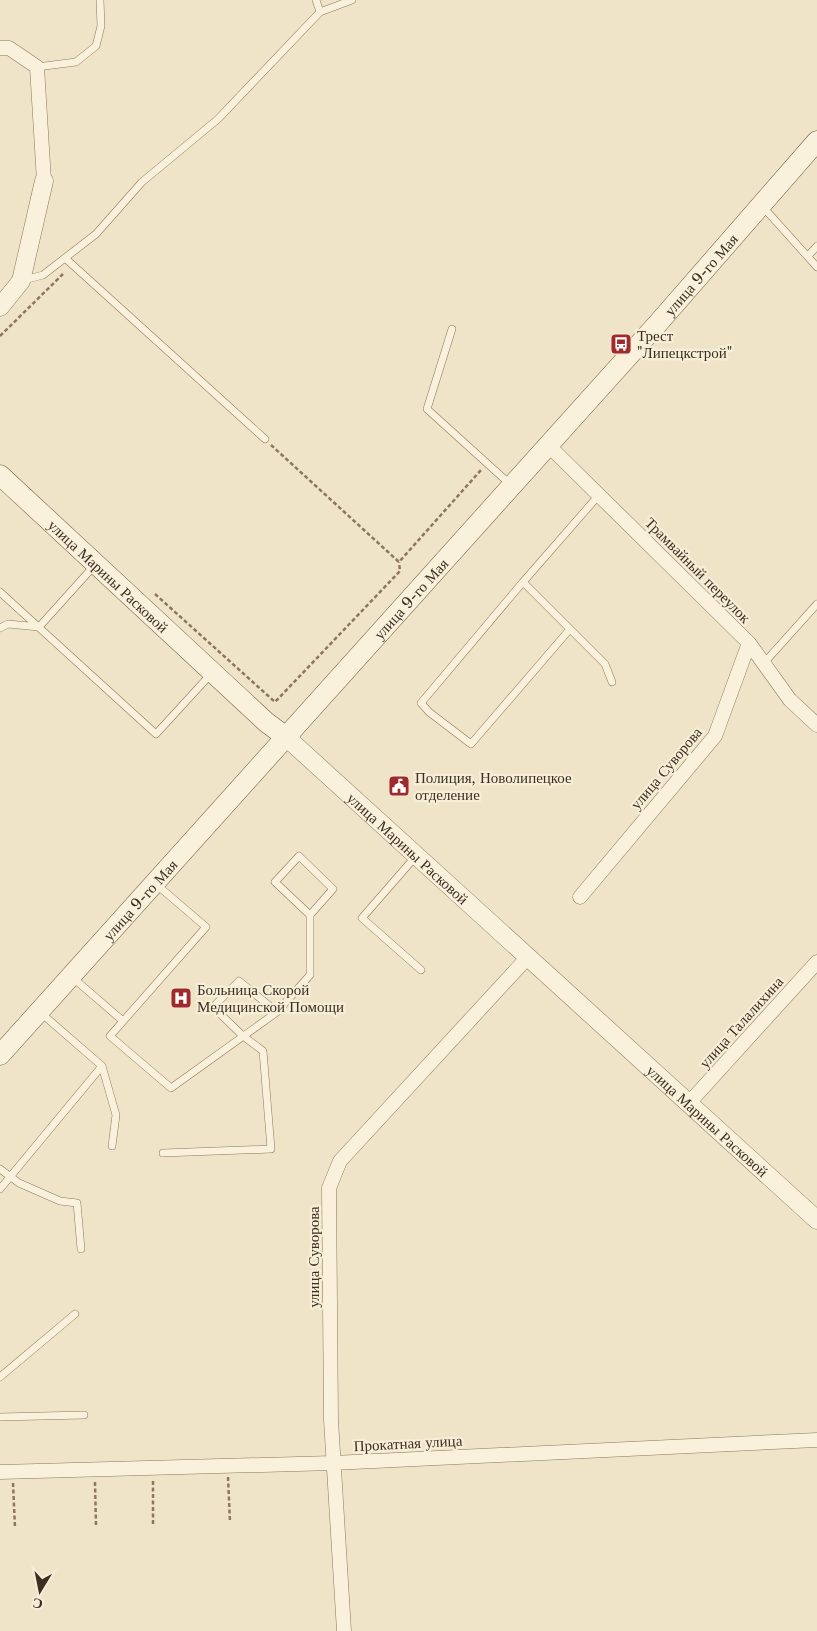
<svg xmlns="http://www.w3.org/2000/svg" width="817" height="1631" viewBox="0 0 817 1631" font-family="'Libre Baskerville',serif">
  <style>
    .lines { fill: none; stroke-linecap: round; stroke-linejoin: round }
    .service-casing { stroke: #8d765c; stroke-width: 8 }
    .minor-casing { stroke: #8d765c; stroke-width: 15 }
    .tertiary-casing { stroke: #8d765c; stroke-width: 19 }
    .secondary-casing { stroke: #6f573f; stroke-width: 21 }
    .path { stroke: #8d765c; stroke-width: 2.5; stroke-dasharray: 4 2.5; stroke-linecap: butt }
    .service { stroke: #faf1dc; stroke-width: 7 }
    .minor { stroke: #faf1dc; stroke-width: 14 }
    .tertiary { stroke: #faf1dc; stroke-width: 18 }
    .secondary { stroke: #faf1dc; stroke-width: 20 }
    .labels { text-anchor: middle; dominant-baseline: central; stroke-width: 4.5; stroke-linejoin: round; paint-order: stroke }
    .street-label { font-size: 15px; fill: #3d2e20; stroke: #f7eed8 }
    .poi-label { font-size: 15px; fill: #3d2e20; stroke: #f7eed8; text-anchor: start }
  </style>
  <rect width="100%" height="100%" fill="#f0e4c8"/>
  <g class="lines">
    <g class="service-casing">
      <path id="service" d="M316 0 320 12
        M37 67 76 62 96 46 101 26 100 0
        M763 207 817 267
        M808 256 817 246
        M65 258 265 439
        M24 280 43 275 96 234 142 182 218 119 320 12 352 0
        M452 329 427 409 511 485
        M599 495 523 582 605 664 612 682
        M523 582 421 703 429 712 471 744 570 629
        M0 592 156 734 211 674
        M0 628 8 624 39 627 94 566
        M764 663 817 604
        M416 856 362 918 421 970
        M157 885 206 927 110 1036 171 1088 277 1012 310 975V915L333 889 299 856 275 882 310 915
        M72 977 123 1021
        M102 1066 116 1115 112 1146
        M163 1153 271 1149 263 1051 243 1036 213 1007 239 981 277 1012
        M0 1169 19 1183 60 1201 77 1203 81 1249
        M0 1189 102 1066 41 1013
        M0 1377 75 1314
        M0 1417 84 1415"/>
    </g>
    <g class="minor-casing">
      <path id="minor" d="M0 48H9L37 67 44 181
        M547 444 749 643 790 700 817 725
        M580 897 715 736 749 643
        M689 1103 817 962
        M0 1472 333 1463 817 1440
        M344 1631 331 1420 329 1188 340 1161 528 957"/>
    </g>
    <g class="tertiary-casing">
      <g id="tertiary">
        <path d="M0 307 21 281 44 181"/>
        <path id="s1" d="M286 737 817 1220"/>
      </g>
    </g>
    <g class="secondary-casing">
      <g id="secondary">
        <path id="s2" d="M0 475 266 722 286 737"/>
        <path id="s3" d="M0 1055 660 321 817 141"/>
      </g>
    </g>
    <path class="path" d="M0 336 63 274
      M271 445 399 562 481 470
      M155 594 275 702 400 571 399 562
      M228 1477 230 1522
      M153 1481V1524
      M95 1482 96 1526
      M13 1483 15 1528"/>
    <use href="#service" class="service"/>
    <use href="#minor" class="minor"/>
    <use href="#tertiary" class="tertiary"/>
    <use href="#secondary" class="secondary"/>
  </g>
  <defs>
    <g id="bus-square" transform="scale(1.125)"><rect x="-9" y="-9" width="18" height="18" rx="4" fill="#9e2a2b" stroke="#f7eed8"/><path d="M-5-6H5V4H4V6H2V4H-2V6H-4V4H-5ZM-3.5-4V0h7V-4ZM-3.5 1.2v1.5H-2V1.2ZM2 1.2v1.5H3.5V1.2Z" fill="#fff"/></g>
    <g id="civic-square" transform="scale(1.125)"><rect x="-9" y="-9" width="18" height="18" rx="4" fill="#9e2a2b" stroke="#f7eed8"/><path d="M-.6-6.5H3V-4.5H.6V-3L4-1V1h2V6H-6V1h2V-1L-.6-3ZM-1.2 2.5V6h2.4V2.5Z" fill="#fff"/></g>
    <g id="hospital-square" transform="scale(1.125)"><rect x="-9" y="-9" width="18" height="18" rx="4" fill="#9e2a2b" stroke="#f7eed8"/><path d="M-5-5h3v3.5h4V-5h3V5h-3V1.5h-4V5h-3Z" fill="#fff"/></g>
  </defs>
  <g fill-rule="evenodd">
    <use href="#bus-square" x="621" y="344"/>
    <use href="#civic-square" x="399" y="786"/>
    <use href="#hospital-square" x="181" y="998"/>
  </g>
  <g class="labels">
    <g class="street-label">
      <text stroke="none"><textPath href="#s3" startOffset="1049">улица 9-го Мая</textPath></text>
      <text transform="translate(698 570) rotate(45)">Трамвайный переулок</text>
      <text stroke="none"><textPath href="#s2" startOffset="148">улица Марины Расковой</textPath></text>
      <text stroke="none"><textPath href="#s3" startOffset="614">улица 9-го Мая</textPath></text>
      <text transform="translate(666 768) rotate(-50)">улица Суворова</text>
      <text stroke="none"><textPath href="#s1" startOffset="165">улица Марины Расковой</textPath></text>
      <text stroke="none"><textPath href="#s3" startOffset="209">улица 9-го Мая</textPath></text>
      <text transform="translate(741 1022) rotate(-48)">улица Талалихина</text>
      <text stroke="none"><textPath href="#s1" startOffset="570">улица Марины Расковой</textPath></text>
      <text transform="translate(313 1257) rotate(-90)">улица Суворова</text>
      <text transform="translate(408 1443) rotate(-3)">Прокатная улица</text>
    </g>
    <g class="poi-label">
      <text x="637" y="335">Трест<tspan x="637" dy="17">"Липецкстрой"</tspan></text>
      <text x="415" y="777">Полиция, Новолипецкое<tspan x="415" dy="17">отделение</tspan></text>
      <text x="197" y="989">Больница Скорой<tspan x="197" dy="17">Медицинской Помощи</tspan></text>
    </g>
  </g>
  <g transform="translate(40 1591) rotate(190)" stroke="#f7eed8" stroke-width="4" paint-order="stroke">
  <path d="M0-4L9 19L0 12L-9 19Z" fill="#3d2e20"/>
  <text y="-8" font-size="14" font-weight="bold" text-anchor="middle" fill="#3d2e20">С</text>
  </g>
</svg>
